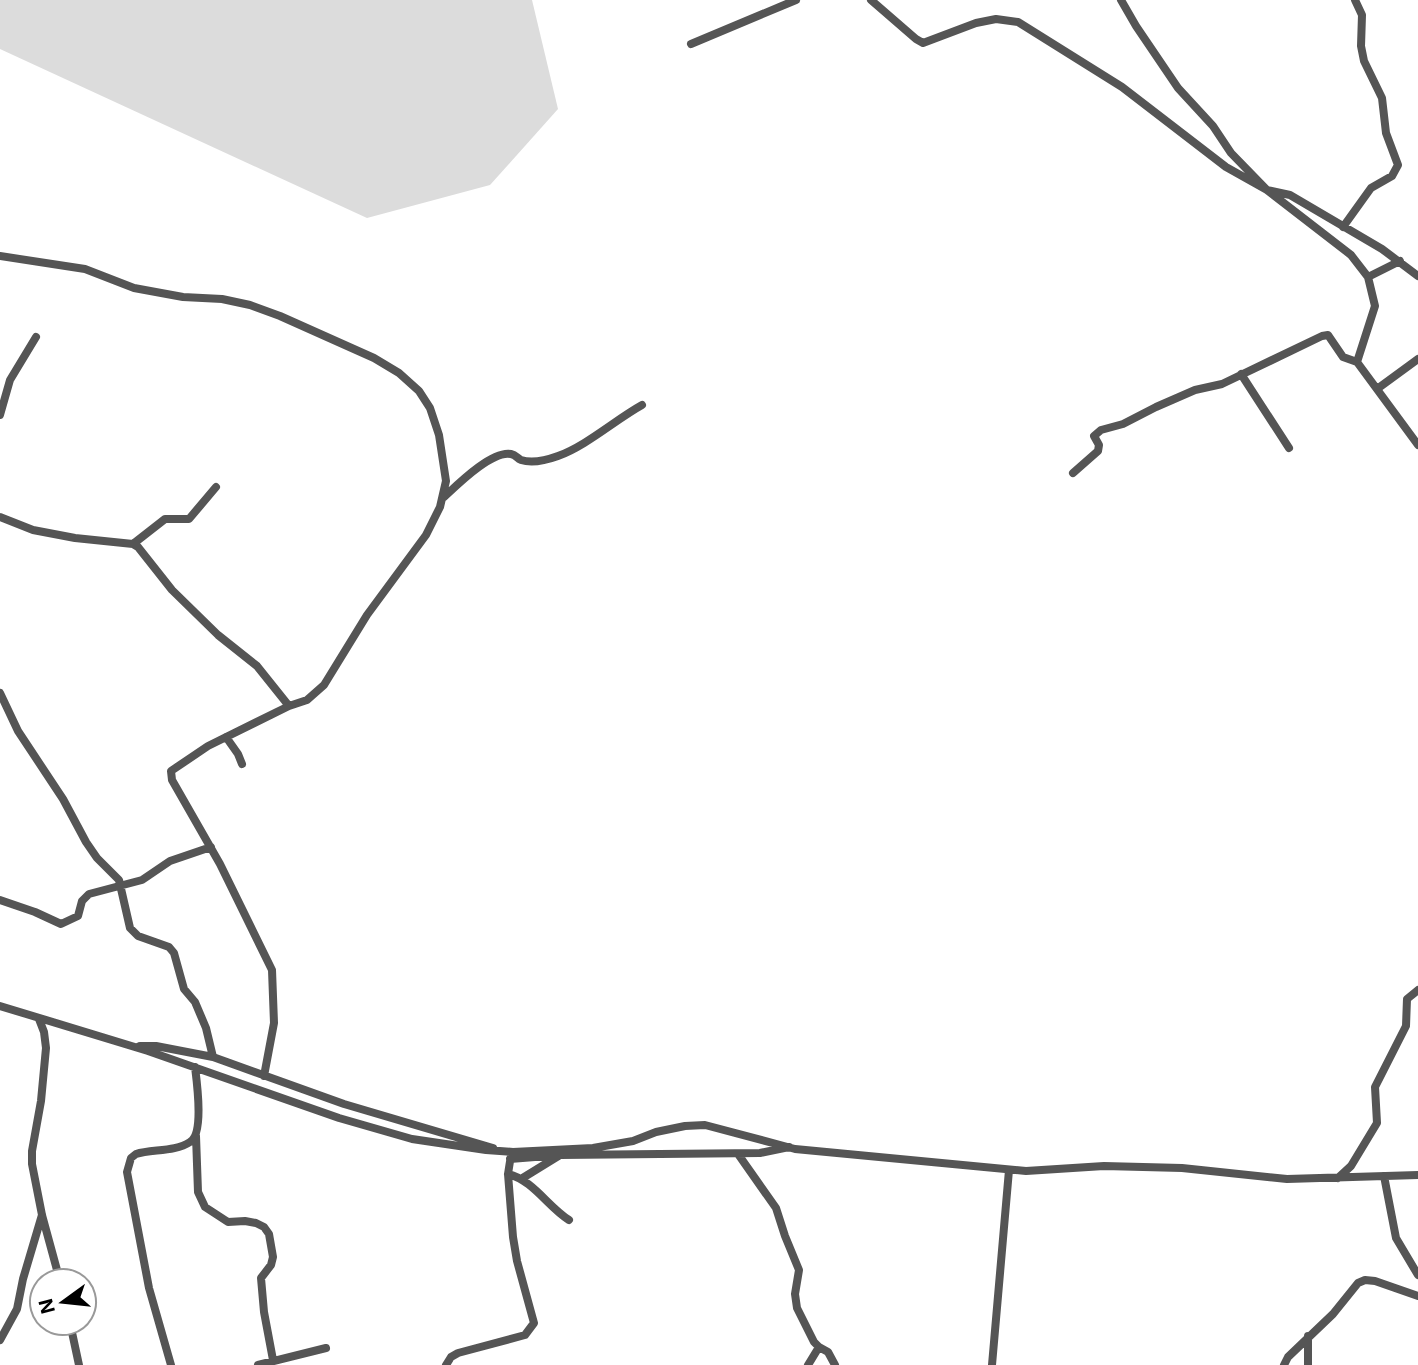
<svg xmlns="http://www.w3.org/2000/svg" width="1418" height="1365" viewBox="0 0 1418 1365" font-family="Inter,sans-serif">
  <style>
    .green { fill: #dcdcdc }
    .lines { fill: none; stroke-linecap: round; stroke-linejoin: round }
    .minor { stroke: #555; stroke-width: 8 }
  </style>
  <rect width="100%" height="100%" fill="#fff"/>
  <path class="green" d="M0 0H532L558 109 490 185 367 218 0 49Z"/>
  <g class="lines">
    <path class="minor" d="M871 0 916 39 923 43 976 23 996 19 1018 22 1122 87 1226 167 1267 190 1351 255 1368 277 1375 306 1357 362 1418 445
      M1121 0 1136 26 1178 88 1213 126 1231 153 1267 190 1290 195 1382 249 1418 276
      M691 44 796 0
      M1343 227 1371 188 1392 176 1398 165 1386 133 1382 98 1364 61 1361 46 1362 15 1355 0
      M0 256 85 269 134 288 183 297 222 299 250 305 280 316 374 358 399 373 419 391 430 408 439 435 446 481 440 507 426 535 367 615 324 685 307 700 289 706 208 746 171 771 172 780 220 864 272 970 274 1023 264 1076
      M1368 277 1400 261
      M1241 374 1289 448
      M1377 389 1418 359
      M0 415 10 380 36 337
      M1073 473 1098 451 1099 445 1094 436 1101 430 1123 424 1156 407 1195 390 1222 384 1322 336 1328 335 1343 357 1357 362
      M444 497C457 485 492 450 511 454 516 455 517 458 521 460 533 464 547 460 558 456 586 446 615 420 642 405
      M0 517 33 530 75 538 133 544 138 547 172 590 218 635 257 666 289 706
      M133 544 165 519H189L216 487
      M0 693 18 731 63 799 86 842 97 858 119 880 130 928 138 936 169 947 174 953 184 989 195 1002 206 1028 213 1057
      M226 737 238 754 242 764
      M0 900 35 912 61 924 78 916 82 901 89 894 142 880 170 861 211 847
      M0 1006 148 1051 339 1118 412 1139 486 1150 513 1152 593 1148 633 1141 656 1132 685 1126 705 1125 795 1149 1026 1171 1104 1166 1182 1168 1287 1179 1418 1175
      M39 1019 44 1032 46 1048 41 1101 32 1151V1164L42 1215 60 1281
      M140 1046H156L213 1057 344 1104 493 1148
      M196 1136 198 1192 205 1207 228 1222 245 1221 256 1223 264 1227 269 1234 273 1257 271 1265 261 1278 264 1312 273 1360
      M738 1154 776 1208 785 1236 799 1270 795 1294 797 1308 814 1342 819 1347 828 1352 835 1365
      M510 1159 560 1155 760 1153 789 1147
      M508 1174C533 1180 548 1207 569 1220
      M1384 1176 1396 1238 1418 1275
      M1338 1178 1351 1166 1377 1123 1375 1087 1406 1026 1407 999 1418 990
      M521 1179 560 1155
      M70 1323 79 1365
      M0 1340 17 1309 23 1279 42 1215
      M171 1365 149 1288 127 1172 131 1158 136 1154C152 1149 175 1152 190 1142 204 1134 197 1083 195 1067
      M258 1365 326 1348
      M446 1365 451 1357 458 1353 525 1335 534 1323 517 1261 513 1237 508 1174 511 1155
      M808 1365 819 1347
      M992 1365 1009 1170
      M1284 1365 1288 1357 1333 1314 1358 1283 1365 1280 1375 1281 1418 1296
      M1308 1365V1336"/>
  </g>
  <g transform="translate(63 1302) rotate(255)"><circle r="33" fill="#ffffff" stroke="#999999" stroke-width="2"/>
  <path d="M0-5L12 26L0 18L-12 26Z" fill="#000000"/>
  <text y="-10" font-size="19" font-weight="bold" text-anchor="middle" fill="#000000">N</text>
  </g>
</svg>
